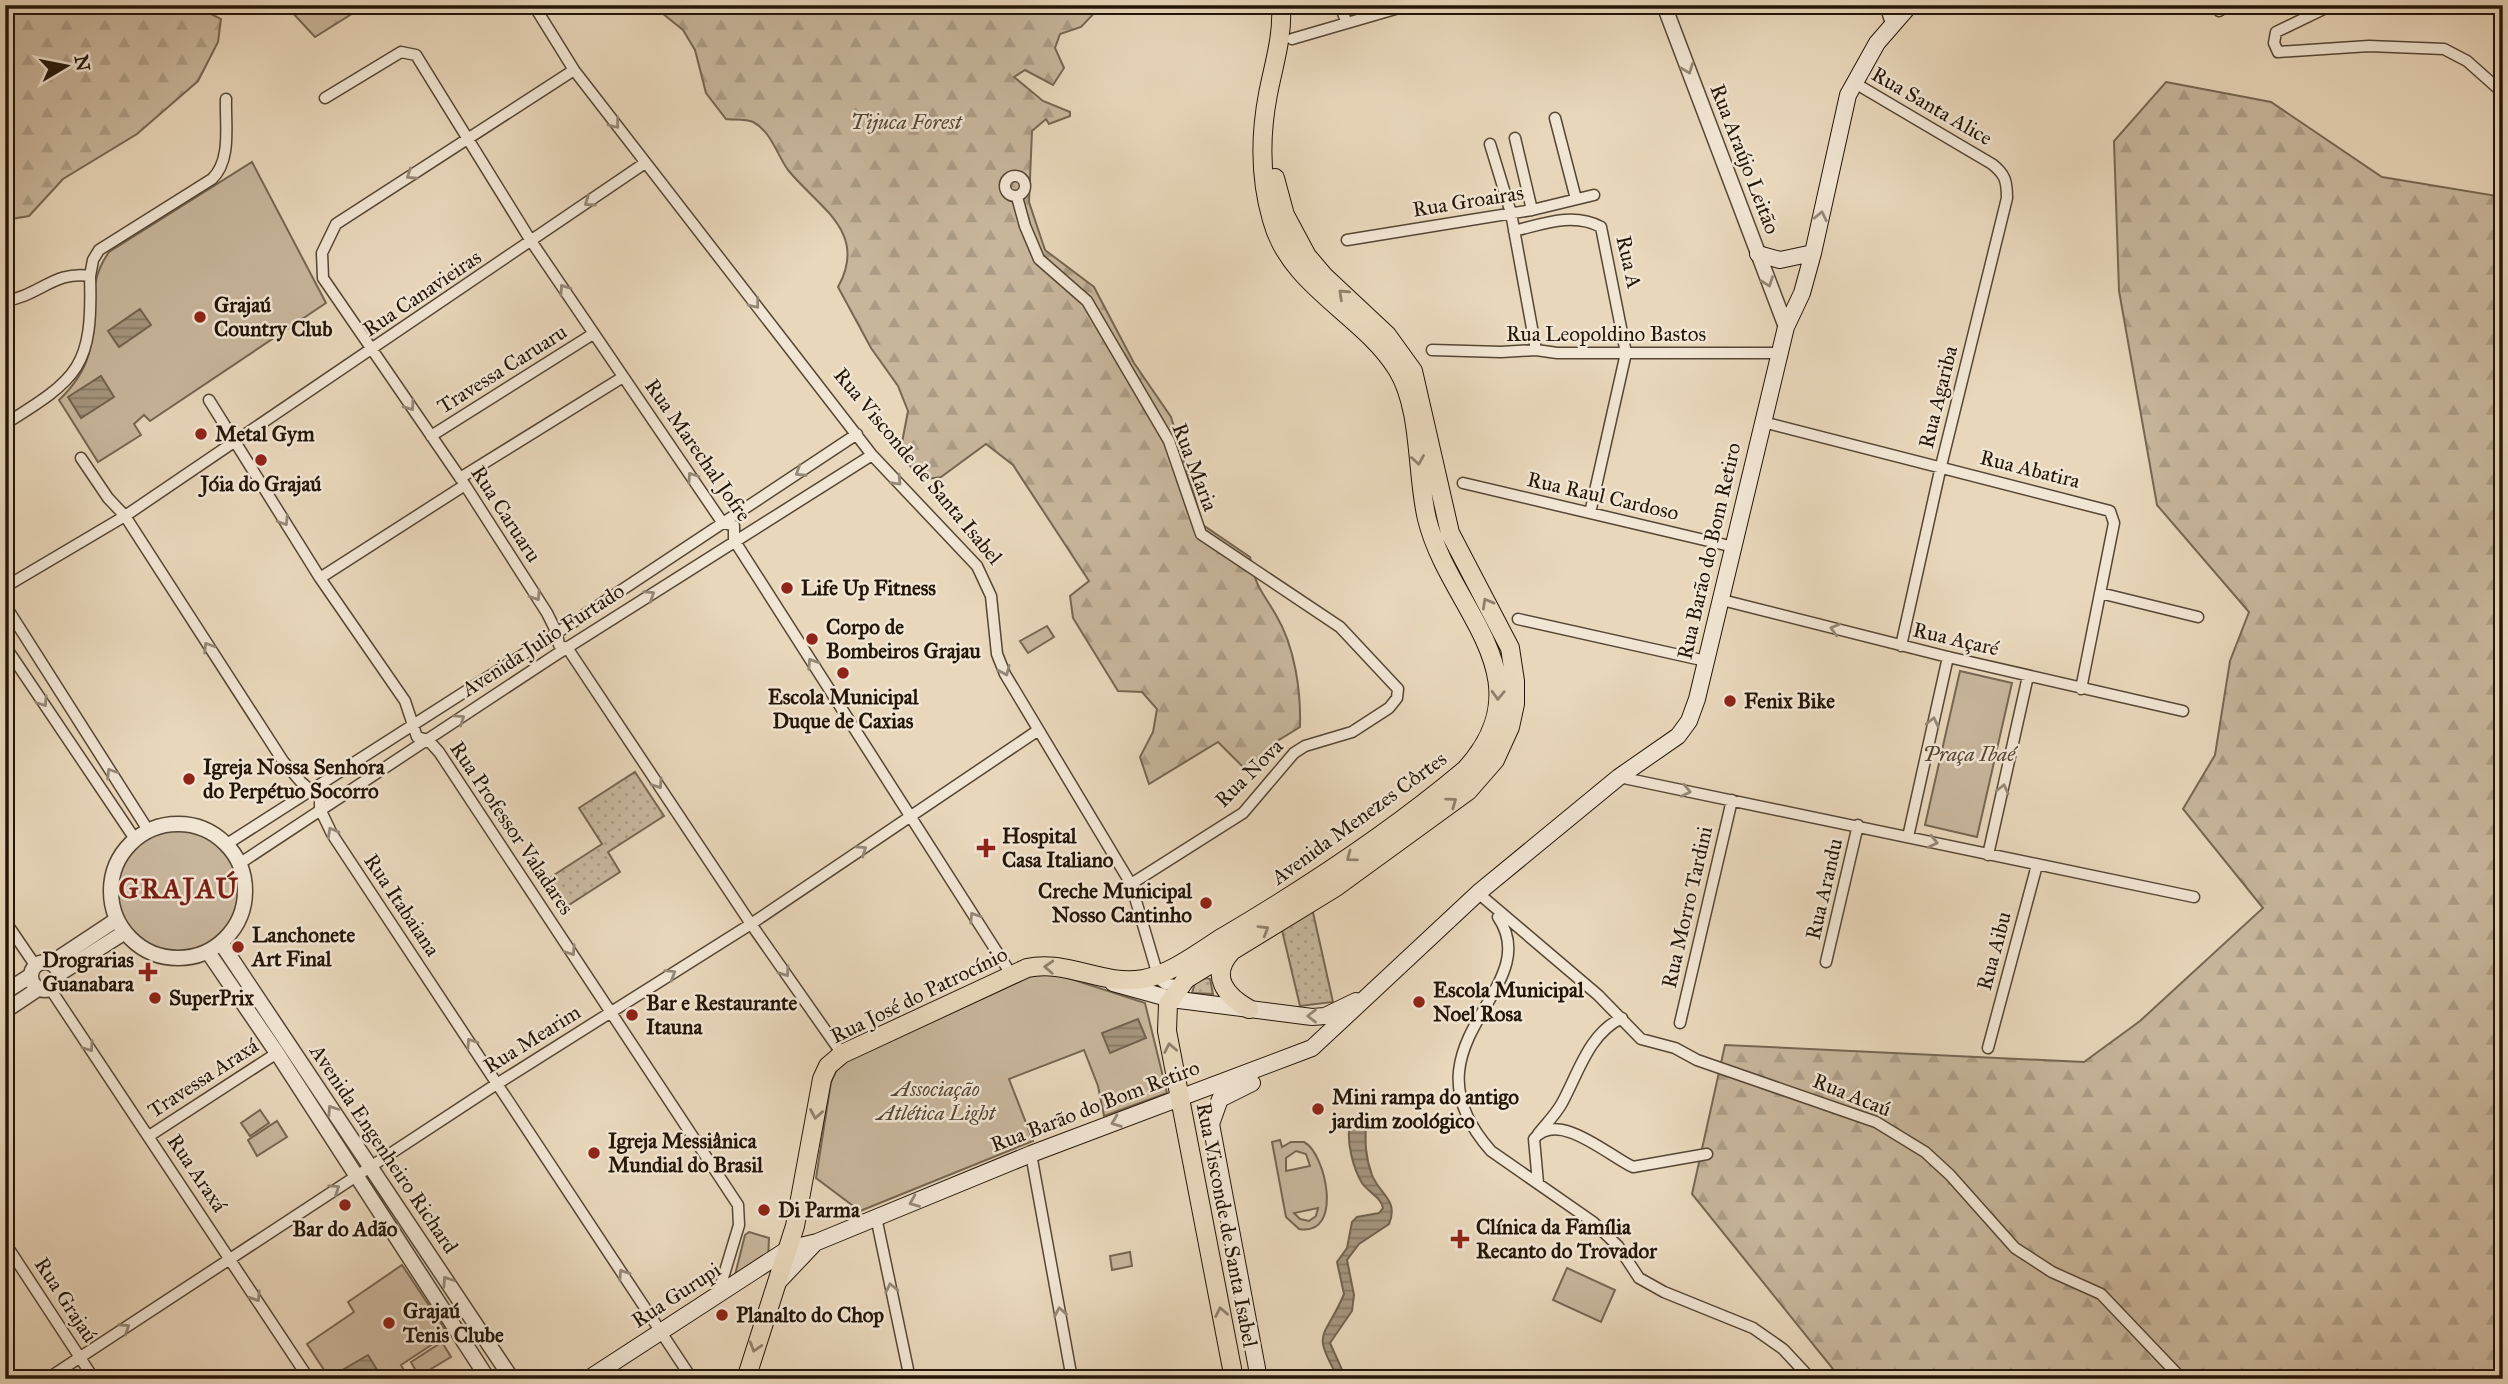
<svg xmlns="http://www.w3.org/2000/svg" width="2508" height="1384" viewBox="0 0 2508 1384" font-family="'IM FELL Great Primer',serif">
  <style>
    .grass { fill: url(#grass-dots); stroke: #766652; stroke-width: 2 }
    .forest { fill: url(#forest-firs); stroke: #766652; stroke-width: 2 }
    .park { fill: #c8b69c; stroke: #766652; stroke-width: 2; fill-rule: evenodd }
    .water { fill: url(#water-rules); stroke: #72624e; stroke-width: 2 }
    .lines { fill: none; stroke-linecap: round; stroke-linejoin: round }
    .minor-casing { stroke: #554634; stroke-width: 13 }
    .tertiary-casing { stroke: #554634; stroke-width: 17 }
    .secondary-casing { stroke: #241607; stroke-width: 18 }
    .primary-casing { stroke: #241607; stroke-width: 20 }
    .minor { stroke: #f1e5d3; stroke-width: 10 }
    .tertiary { stroke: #f1e5d3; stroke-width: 14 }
    .secondary { stroke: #f1e5d3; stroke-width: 16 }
    .primary { stroke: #e9d7bb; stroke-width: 18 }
    .oneway { stroke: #958877 }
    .oneway2 { stroke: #90806a }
    .poi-dot { fill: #8f2418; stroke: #f1e5d3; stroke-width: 2.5 }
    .labels { text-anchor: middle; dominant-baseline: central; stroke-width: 5; stroke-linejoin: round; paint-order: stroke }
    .street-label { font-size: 21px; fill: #241607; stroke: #f1e5d3 }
    .park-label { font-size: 21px; font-style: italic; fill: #554634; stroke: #f1e5d3 }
    .poi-label { font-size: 21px; font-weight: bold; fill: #241607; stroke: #f1e5d3; text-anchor: start }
    .district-label { font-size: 28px; font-weight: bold; letter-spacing: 2px; fill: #7a1f14; stroke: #f1e5d3 }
  </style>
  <defs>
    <pattern id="grass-dots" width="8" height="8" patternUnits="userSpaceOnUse" patternTransform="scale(1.75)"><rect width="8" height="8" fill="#c8b69c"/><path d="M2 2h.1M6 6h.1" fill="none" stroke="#ac9c85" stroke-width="1.8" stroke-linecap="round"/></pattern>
    <pattern id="forest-firs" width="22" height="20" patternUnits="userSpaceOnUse" patternTransform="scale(1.75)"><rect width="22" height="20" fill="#c8b69c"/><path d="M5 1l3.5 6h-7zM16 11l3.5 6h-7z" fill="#ac9c85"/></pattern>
    <pattern id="water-rules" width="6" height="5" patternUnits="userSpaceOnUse" patternTransform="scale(1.75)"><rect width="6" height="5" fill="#a6957e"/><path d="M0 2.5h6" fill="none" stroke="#877965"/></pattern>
  </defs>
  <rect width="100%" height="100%" fill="#e9d7bb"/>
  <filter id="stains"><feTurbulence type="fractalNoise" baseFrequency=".00286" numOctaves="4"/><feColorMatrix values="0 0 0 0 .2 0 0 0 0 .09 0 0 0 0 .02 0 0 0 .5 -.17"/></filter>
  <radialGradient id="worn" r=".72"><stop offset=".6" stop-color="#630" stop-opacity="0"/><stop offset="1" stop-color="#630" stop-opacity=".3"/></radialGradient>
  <path class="grass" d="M635 772 664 816 608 852 620 872 561 910 543 882 602 844 579 808Z
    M1312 908 1333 1002 1300 1006 1281 926Z
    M1206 978 1210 979 1213 994 1192 993 1195 983Z"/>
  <path class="forest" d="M5 5H208L207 12 221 19 218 42 198 81 137 134 63 179 29 216 5 220Z
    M293 5H366L315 37 289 9Z
    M652 5H1102L1081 27 1060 34 1055 48 1064 68 1053 85 1025 70 1014 77 1043 101 1070 112V116L1049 124 1046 119 1032 131 1029 202 1045 250 1094 287 1134 363 1171 417 1203 525 1250 557C1256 589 1261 589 1276 615 1295 647 1301 691 1300 727L1279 740 1252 776 1218 742 1149 784 1140 757 1153 732 1157 709 1142 692 1118 691 1073 618 1070 596 1089 581 1013 465 986 444 941 477 921 480 900 453 908 411 898 386 871 348 838 287C869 232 818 207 788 170 777 155 771 131 753 122 746 119 733 120 726 119L706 93 695 50 683 30Z
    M2166 82 2271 102 2382 177 2503 197V1379H1841L1692 1194 1725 1045 2084 1062 2140 1021 2263 908 2183 809 2215 755 2230 661 2249 612 2157 505 2119 291 2114 141Z"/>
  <path class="park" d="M252 162 326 303 150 421 144 415 134 424 141 435 98 462 59 400C118 344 73 302 109 252Z
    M1047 626 1054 637 1028 653 1020 641Z
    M1960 671 2012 683 1977 837 1925 825Z
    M116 890a61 61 0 1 1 122 0a61 61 0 1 1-122 0Z
    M1053 973 1145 1003 1167 1093 1104 1116 1098 1086 1084 1050 1009 1079 1033 1141 860 1211 816 1178 831 1082 837 1069 846 1061 1031 976Z
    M260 1110 269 1123 250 1136 241 1123Z
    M277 1121 287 1137 257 1156 248 1140Z
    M1280 1140 1282 1147 1291 1142H1304C1326 1153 1344 1237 1299 1229L1286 1217 1272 1142ZM1296 1151 1306 1154 1310 1166 1286 1171V1158ZM1318 1208 1316 1216 1309 1221 1300 1219 1294 1213Z
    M749 1232 769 1238 768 1260 734 1279 745 1235Z
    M1130 1252 1132 1266 1112 1270 1110 1256Z
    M402 1265 448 1334 401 1365 409 1379H330L307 1344 354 1312 348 1302Z
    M1567 1268 1615 1290 1601 1322 1553 1300Z
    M442 1342 451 1357 419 1376 411 1362Z"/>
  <path class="water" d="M140 309 151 325 119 347 108 331Z
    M101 376 114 397 81 418 68 397Z
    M1138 1019 1146 1038 1110 1053 1102 1033Z
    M1361 1117 1366 1122C1365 1142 1365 1156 1372 1175 1380 1195 1399 1200 1389 1224L1359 1244 1347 1260 1354 1295 1352 1311 1330 1343 1343 1372 1352 1379H1339C1310 1329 1325 1340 1344 1294L1337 1262 1347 1248 1352 1222 1357 1217 1379 1213 1383 1208C1381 1197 1368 1192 1362 1183 1353 1168 1346 1141 1350 1124Z
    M368 1355 379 1373 369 1379H336L334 1375Z"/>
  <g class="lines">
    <g class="minor-casing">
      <path id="minor" d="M1340 5 1346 21
        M1885 5 1892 27
        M2332 5 2276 32 2274 43 2278 52 2369 46 2444 49 2467 61 2503 93
        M2219 11 2229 5
        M538 12 574 70 872 455 977 566 991 596 997 654 1005 674 1131 884 1159 979 1165 984 1179 985
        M1292 39 1409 5
        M574 70 336 224 322 253 323 278 465 485 547 613 557 633 559 645 568 649 751 924 842 1054
        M1853 82 1992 164C2005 174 2007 181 2007 198L1941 466 1901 646
        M325 98 401 52 416 55 531 241 722 522 734 526V540L1011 974
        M1555 118 1576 199
        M1515 138 1532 210
        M1490 144 1511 213 1536 350
        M1005 186a10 10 0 1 1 20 0a10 10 0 1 1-20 0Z
        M1017 197 1025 226 1039 259 1087 301 1169 441 1201 534 1340 627 1398 689 1397 698 1389 708 1352 732 1305 746 1294 753 1243 813 1131 884
        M1514 231C1543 224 1573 212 1601 227L1626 353 1590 513
        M1347 240 1532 210 1594 195
        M5 301C39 296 55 270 90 276L93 260 99 250 212 179C232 160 225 124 226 99
        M1432 350 1501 352 1536 350 1557 353H1780
        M209 400 320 578 405 701 417 737 428 740 439 752 738 1205 739 1225 719 1291
        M1763 422 2110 511 2114 523 2081 689
        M5 424C79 378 93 367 90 276
        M431 436 593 334
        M81 458 108 498 125 516 283 761 301 782 320 798V809L332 834 692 1379
        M460 478 623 377
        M1463 483 1734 547
        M320 578 465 485
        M5 587 125 516 645 163
        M2100 593 2198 617
        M1722 600 1948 657 2183 711
        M5 605 148 830
        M1518 619 1706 661
        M5 646 135 839
        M1619 777 2194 897
        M1908 837 1948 657
        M227 844 566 627 857 434
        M1988 855 2028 676
        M239 864 554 656 872 455
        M1478 893 1598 995 1641 1039 1675 1048 1697 1060 1876 1122 1925 1152 1950 1175 2015 1248 2052 1272 2101 1294 2182 1379
        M1498 917C1548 990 1395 1043 1491 1151L1593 1222 1618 1246 1639 1278 1664 1292 1753 1328 1783 1349 1811 1379
        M5 921 35 965
        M1826 962 1858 825
        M51 990 309 1379
        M1680 1023 1732 800
        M1988 1048 2037 865
        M1538 1134C1546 1124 1556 1114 1562 1103 1578 1074 1589 1033 1622 1018
        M149 1136 277 1053
        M1031 1154 1072 1379
        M1538 1183 1534 1139C1558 1109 1610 1157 1633 1167L1707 1154
        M876 1217 910 1379
        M5 1243 94 1379
        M47 1379 489 1089 751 924 1037 731"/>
    </g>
    <g class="tertiary-casing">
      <path id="tertiary" d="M1664 5 1786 327
        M111 891a67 67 0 1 1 134 0a67 67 0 1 1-134 0Z
        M221 943 512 1379
        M208 952 277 1053 488 1379
        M31 976a14 14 0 1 1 28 0a14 14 0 1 1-28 0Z
        M51 963 116 920
        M59 974 125 932
        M5 992 30 976
        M5 1011 38 989"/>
    </g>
    <g class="secondary-casing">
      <path id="secondary" d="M1758 254 1780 260 1813 253
        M1113 983 1171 999 1312 1017 1325 1016 1356 1001
        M1252 1083 1220 1099 1211 1124 1259 1379
        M777 1283 815 1243
        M588 1379 788 1249 817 1242 1031 1154 1312 1048 1478 893 1619 777 1678 736 1689 721 1697 699 1786 327 1802 293 1813 253 1848 95 1877 43 1910 5"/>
    </g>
    <g class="primary-casing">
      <path id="primary" d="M1231 952C1209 976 1226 996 1249 1009
        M746 1379 795 1226 822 1079 828 1066 842 1054 1027 968C1066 959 1102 986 1143 979 1171 974 1199 952 1223 937 1308 887 1390 833 1465 770 1550 677 1449 609 1427 519 1416 474 1422 409 1397 369 1363 314 1290 287 1272 220 1260 179 1260 136 1268 94 1274 63 1283 37 1281 5
        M1234 1379 1167 1031 1168 1004 1186 979 1336 887 1468 791 1495 760 1510 727 1515 704V681L1510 648 1450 533 1413 371 1387 335 1324 276 1307 256 1285 215 1275 178"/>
    </g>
    <use href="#minor" class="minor"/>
    <use href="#tertiary" class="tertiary"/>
    <use href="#secondary" class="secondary"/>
    <use href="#primary" class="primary"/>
  </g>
  <defs><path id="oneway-chevron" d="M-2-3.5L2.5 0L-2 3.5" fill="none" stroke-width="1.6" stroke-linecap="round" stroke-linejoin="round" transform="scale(1.75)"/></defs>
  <g class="oneway">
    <use href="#oneway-chevron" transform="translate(1688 69) rotate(69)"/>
    <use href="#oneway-chevron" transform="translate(615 124) rotate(52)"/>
    <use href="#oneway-chevron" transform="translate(411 175) rotate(147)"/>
    <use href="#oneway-chevron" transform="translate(589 202) rotate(145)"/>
    <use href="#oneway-chevron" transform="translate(1821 216) rotate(-78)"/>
    <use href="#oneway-chevron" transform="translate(1768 282) rotate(70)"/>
    <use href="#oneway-chevron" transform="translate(564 289) rotate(-124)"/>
    <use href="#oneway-chevron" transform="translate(755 304) rotate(52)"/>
    <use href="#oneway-chevron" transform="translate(410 406) rotate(55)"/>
    <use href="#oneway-chevron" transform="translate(800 472) rotate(147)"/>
    <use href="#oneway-chevron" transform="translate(692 477) rotate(-124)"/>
    <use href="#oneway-chevron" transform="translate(897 481) rotate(46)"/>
    <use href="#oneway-chevron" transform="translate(284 521) rotate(58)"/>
    <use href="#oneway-chevron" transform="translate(650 595) rotate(-33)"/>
    <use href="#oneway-chevron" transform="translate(536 596) rotate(57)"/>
    <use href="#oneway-chevron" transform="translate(1835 629) rotate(-165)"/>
    <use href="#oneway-chevron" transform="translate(208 647) rotate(-122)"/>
    <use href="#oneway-chevron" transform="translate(812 663) rotate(-123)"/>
    <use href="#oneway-chevron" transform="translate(1005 671) rotate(66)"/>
    <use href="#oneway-chevron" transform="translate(43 702) rotate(56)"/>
    <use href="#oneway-chevron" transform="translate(460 719) rotate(-34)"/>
    <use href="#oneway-chevron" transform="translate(1933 722) rotate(-77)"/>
    <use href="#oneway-chevron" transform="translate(111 773) rotate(-122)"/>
    <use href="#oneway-chevron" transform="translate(658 784) rotate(56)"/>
    <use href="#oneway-chevron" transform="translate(2003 789) rotate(-77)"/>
    <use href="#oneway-chevron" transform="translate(1686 791) rotate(12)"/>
    <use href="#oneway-chevron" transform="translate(332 832) rotate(-119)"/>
    <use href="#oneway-chevron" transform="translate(1933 842) rotate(13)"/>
    <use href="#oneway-chevron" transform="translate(862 850) rotate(-34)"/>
    <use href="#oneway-chevron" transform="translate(974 917) rotate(-123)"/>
    <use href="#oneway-chevron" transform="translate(571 951) rotate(56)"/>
    <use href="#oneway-chevron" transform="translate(785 972) rotate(55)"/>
    <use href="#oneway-chevron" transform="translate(671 974) rotate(-32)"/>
    <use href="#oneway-chevron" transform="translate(1312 1016) rotate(-180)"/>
    <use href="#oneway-chevron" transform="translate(471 1043) rotate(-124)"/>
    <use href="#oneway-chevron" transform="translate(89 1047) rotate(56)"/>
    <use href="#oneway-chevron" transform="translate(332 1110) rotate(-124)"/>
    <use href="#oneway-chevron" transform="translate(1116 1122) rotate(159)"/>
    <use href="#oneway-chevron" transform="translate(335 1189) rotate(-34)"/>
    <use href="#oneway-chevron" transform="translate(914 1202) rotate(158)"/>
    <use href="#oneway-chevron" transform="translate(623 1274) rotate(-123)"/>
    <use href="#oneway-chevron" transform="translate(447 1281) rotate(-124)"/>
    <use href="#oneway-chevron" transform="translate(891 1288) rotate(-102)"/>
    <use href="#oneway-chevron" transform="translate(256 1297) rotate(57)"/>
    <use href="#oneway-chevron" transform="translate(1060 1312) rotate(-100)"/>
    <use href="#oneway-chevron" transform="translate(125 1328) rotate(-33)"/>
  </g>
  <g class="oneway2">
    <use href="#oneway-chevron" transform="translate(1343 294) rotate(-137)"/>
    <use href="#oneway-chevron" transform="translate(1418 460) rotate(81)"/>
    <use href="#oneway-chevron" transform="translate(1487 603) rotate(-119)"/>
    <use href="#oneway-chevron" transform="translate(1498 695) rotate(92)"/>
    <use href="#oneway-chevron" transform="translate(1452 802) rotate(-36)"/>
    <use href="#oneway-chevron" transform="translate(1351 857) rotate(143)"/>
    <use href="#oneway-chevron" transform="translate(1264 930) rotate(-31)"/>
    <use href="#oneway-chevron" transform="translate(1049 967) rotate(-177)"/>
    <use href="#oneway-chevron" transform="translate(1170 1048) rotate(-101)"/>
    <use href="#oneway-chevron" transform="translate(816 1114) rotate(100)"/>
    <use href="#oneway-chevron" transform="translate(1221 1312) rotate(-101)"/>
    <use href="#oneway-chevron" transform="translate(755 1347) rotate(107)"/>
  </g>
  <g class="poi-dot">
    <circle cx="200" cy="317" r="7"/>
    <circle cx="201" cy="434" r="7"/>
    <circle cx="261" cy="460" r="7"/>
    <circle cx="787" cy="588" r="7"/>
    <circle cx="812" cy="639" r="7"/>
    <circle cx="843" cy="673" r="7"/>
    <circle cx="1730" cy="701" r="7"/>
    <circle cx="189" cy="779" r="7"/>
    <path d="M982.5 837.5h7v7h7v7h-7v7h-7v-7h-7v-7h7z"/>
    <circle cx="1206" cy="903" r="7"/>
    <circle cx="238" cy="947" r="7"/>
    <path d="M144.5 961.5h7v7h7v7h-7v7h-7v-7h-7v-7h7z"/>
    <circle cx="155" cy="998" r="7"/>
    <circle cx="1419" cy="1002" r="7"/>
    <circle cx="632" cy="1015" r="7"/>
    <circle cx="1318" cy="1109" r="7"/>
    <circle cx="594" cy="1153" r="7"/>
    <circle cx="345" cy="1205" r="7"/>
    <circle cx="764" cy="1210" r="7"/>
    <path d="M1456.5 1228.5h7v7h7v7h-7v7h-7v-7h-7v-7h7z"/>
    <circle cx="722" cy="1315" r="7"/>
    <circle cx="389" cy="1323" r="7"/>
  </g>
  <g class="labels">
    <g class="street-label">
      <text transform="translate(1932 106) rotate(30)">Rua Santa Alice</text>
      <text transform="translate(1745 159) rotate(69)">Rua Araújo Leitão</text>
      <text transform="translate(1468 201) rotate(-9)">Rua Groairas</text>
      <text transform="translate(1629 262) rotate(77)">Rua A</text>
      <text transform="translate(422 293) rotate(-34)">Rua Canavieiras</text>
      <text x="1606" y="334">Rua Leopoldino Bastos</text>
      <text transform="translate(502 369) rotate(-32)">Travessa Caruaru</text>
      <text transform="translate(1938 397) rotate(-76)">Rua Agariba</text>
      <text transform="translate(698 450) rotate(55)">Rua Marechal Jofre</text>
      <text transform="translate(918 466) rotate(50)">Rua Visconde de Santa Isabel</text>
      <text transform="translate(1195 467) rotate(69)">Rua Maria</text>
      <text transform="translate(2030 469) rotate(14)">Rua Abatira</text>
      <text transform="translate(1603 496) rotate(13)">Rua Raul Cardoso</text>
      <text transform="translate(506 514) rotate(57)">Rua Caruaru</text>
      <text transform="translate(1709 551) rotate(-77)">Rua Barão do Bom Retiro</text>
      <text transform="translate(1956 639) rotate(13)">Rua Açaré</text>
      <text transform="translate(543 640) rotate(-33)">Avenida Julio Furtado</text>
      <text transform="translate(1249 773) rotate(-45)">Rua Nova</text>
      <text transform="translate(1359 818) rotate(-36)">Avenida Menezes Côrtes</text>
      <text transform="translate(512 828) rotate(56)">Rua Professor Valadares</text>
      <text transform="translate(1824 889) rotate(-77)">Rua Arandu</text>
      <text transform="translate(402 905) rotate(56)">Rua Itabaiana</text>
      <text transform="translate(1687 907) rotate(-77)">Rua Morro Tardini</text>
      <text transform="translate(1994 951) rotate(-75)">Rua Aibu</text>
      <text transform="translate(919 995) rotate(-26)">Rua José do Patrocínio</text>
      <text transform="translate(532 1039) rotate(-32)">Rua Mearim</text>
      <text transform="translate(203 1078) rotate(-33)">Travessa Araxá</text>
      <text transform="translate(1852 1095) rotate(22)">Rua Acaú</text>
      <text transform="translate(1095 1106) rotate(-21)">Rua Barão do Bom Retiro</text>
      <text transform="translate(384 1149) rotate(56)">Avenida Engenheiro Richard</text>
      <text transform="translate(197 1173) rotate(56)">Rua Araxá</text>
      <text transform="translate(1227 1225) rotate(79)">Rua Visconde de Santa Isabel</text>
      <text transform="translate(676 1295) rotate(-33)">Rua Gurupi</text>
      <text transform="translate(66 1300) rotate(57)">Rua Grajaú</text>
    </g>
    <g class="park-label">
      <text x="906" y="122">Tijuca Forest</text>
      <text x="1969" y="754">Praça Ibaé</text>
      <text x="936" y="1089">Associação<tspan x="936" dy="24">Atlética Light</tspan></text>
    </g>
    <g class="poi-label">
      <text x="214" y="305">Grajaú<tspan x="214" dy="24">Country Club</tspan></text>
      <text x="215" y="434">Metal Gym</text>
      <text x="261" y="484" text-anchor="middle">Jóia do Grajaú</text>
      <text x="801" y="588">Life Up Fitness</text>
      <text x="826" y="627">Corpo de<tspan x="826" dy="24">Bombeiros Grajau</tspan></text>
      <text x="843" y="697" text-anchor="middle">Escola Municipal<tspan x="843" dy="24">Duque de Caxias</tspan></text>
      <text x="1744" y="701">Fenix Bike</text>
      <text x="203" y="767">Igreja Nossa Senhora<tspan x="203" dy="24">do Perpétuo Socorro</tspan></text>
      <text x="1002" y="836">Hospital<tspan x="1002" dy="24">Casa Italiano</tspan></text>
      <text x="1192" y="891" text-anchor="end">Creche Municipal<tspan x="1192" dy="24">Nosso Cantinho</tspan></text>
      <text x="252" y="935">Lanchonete<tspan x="252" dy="24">Art Final</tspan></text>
      <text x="134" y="960" text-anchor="end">Drograrias<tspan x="134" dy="24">Guanabara</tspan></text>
      <text x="1433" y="990">Escola Municipal<tspan x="1433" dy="24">Noel Rosa</tspan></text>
      <text x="169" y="998">SuperPrix</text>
      <text x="646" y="1003">Bar e Restaurante<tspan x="646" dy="24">Itauna</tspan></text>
      <text x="1332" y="1097">Mini rampa do antigo<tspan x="1332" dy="24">jardim zoológico</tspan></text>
      <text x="608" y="1141">Igreja Messiânica<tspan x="608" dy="24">Mundial do Brasil</tspan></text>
      <text x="778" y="1210">Di Parma</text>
      <text x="1476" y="1227">Clínica da Família<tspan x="1476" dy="24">Recanto do Trovador</tspan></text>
      <text x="345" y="1229" text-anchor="middle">Bar do Adão</text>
      <text x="403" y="1311">Grajaú<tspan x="403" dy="24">Tenis Clube</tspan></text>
      <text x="736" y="1315">Planalto do Chop</text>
    </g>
    <g class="district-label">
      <text x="179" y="888">GRAJAÚ</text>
    </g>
  </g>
  <rect width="2508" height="1384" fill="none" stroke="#e9d7bb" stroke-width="28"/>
  <rect x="7" y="7" width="2494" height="1370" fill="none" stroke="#241607" stroke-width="3.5"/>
  <rect x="14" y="14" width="2480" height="1356" fill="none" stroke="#241607" stroke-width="2"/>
  <g transform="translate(66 66) rotate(80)" stroke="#f1e5d3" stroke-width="5" paint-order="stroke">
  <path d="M0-5L12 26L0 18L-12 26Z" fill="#241607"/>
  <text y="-10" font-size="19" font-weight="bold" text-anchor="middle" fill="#241607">N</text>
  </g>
  <rect width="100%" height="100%" filter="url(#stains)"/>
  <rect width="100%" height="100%" fill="url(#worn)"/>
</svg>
